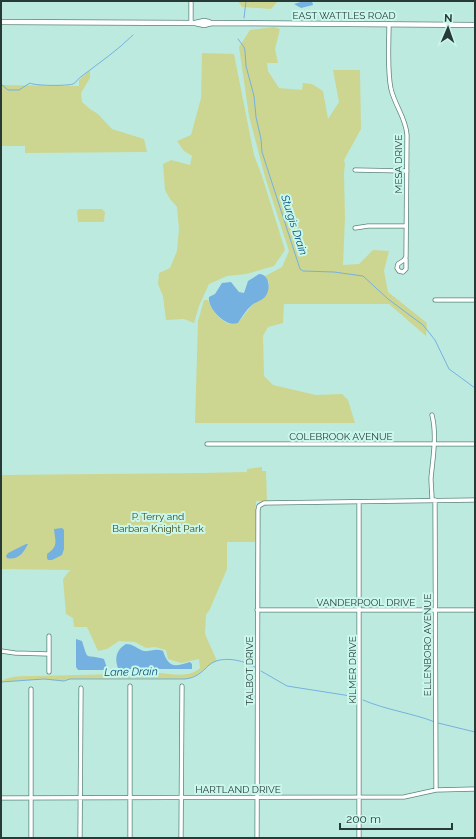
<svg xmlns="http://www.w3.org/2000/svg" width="476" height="839" viewBox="0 0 476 839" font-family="Raleway,sans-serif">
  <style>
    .green { fill: #ccd690 }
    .water { fill: #75b1e0 }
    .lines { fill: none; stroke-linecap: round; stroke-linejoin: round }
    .stream { stroke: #75b1e0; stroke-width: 1 }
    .street-casing { stroke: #5b857c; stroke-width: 5 }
    .secondary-casing { stroke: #5b857c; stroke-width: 6 }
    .street { stroke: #fff; stroke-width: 3.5 }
    .secondary { stroke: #fff; stroke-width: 4.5 }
    .labels { text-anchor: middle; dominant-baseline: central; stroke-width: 4; stroke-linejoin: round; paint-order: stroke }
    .street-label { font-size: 10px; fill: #283a36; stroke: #caf7ec }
    .park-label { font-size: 10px; fill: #434814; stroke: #caf7ec }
    .water-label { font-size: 11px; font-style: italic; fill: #05507c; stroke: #caf7ec }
  </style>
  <rect width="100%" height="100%" fill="#bdeadf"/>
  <path class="green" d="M238 1H278L271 9 242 7Z
    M274 27 280 29 275 49 278 63H267L268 71 279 88 302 90 303 83 312 84 323 91 328 119 339 102 333 70H360L361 129 344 160 345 164 344 173 345 217 343 265 359 264 373 250 389 251 384 271 388 292 427 323 426 336 389 304H284L283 323 268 327 263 336 264 376 273 385 316 395 342 394 348 400 355 423H195L198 321 204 300H208C211 310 225 329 238 323L253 304 266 296 268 289 269 282 265 276 282 267 289 251 265 177 249 116 239 47 250 30Z
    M202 53 234 54 254 155 262 176 285 250 274 266 246 274 227 276 209 284 199 306 194 323 184 319 166 320 163 296 158 284 159 273 170 268 177 251 179 229 177 207 170 199 165 190 163 164 171 160 190 165 192 156 184 151 177 141 191 135 201 98Z
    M90 70V78L81 93 82 102 90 109 98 114 112 129 144 139 147 152 25 153V146H1V85L79 86V80Z
    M79 209H102L105 212 104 221 103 222H78L77 211Z
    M262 467V471H266L267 501H256L255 542H227V569L210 609 206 615 205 634 217 661C204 666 201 677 185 679H70L61 681 44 679 1 682V681C13 675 24 676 37 676L160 673C173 674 189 678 200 668L199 659 181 663 168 659 166 650 155 647 146 648 135 642 119 641 107 649 98 651 87 627H74L73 618 66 614 63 579 70 570 1 569V475L202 473 247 472V469Z"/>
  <path class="water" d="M304 1H312L313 5 301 8 294 4Z
    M259 274C270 274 271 290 265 297 261 301 256 302 252 305 246 310 242 317 238 323 226 328 207 308 209 297L215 294 222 283 231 282 239 292 244 293 248 281Z
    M62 528 64 530V549L62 555 52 560H48L47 558V554C59 546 55 541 54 529Z
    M26 544H28C24 552 18 561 7 558L6 556 8 553Z
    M76 639 82 641C89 663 84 653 104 659L107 668 104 670H78L76 667Z
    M126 644C134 644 137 649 144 651 151 652 154 648 163 651 169 668 174 667 190 662L192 664V669H123L118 668C114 658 117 649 126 644Z"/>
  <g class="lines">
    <path class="stream" d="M244 18 246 1
      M238 39 244 47 245 51 246 66 254 96 256 117 261 139 262 152 300 269 303 271 334 272 363 276 388 299 423 325 435 340 449 369 475 388
      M1 84 8 90H19L30 83C35 86 67 86 73 84 77 82 78 78 82 76 99 63 118 50 133 35
      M261 671 287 686 357 697
      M1 682 44 679 64 681 70 679H185C196 678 202 672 209 665 221 655 243 660 255 667
      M363 700C386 710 412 713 435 722
      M438 723 475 732"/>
    <g class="street-casing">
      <path id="street" d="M191 23V1
        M389 24C389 44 387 70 391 89 395 106 406 118 407 135L406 257 404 260 398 264 397 268 399 271 403 272 406 269V259
        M355 170 407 171
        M355 228 368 226H406
        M435 300H475
        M432 415C437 435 433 457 431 478 431 485 432 493 432 500
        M207 444H475
        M435 500 436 790
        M359 502V838
        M257 610H475
        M1 651 15 653 49 654
        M49 672V636
        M1 798 404 797 436 790 475 789
        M31 838V689
        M80 838 81 688
        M130 838V686
        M181 838 182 686
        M257 838 258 510 259 506 264 503 475 500"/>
    </g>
    <g class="secondary-casing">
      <path id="secondary" d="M1 22 195 23 204 21 209 22
        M195 23 204 25 212 23 475 25"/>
    </g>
    <use href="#street" class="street"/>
    <use href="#secondary" class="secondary"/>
  </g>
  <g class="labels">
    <g class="street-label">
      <text x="344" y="15">EAST WATTLES ROAD</text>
      <text transform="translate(398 164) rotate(-90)">MESA DRIVE</text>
      <text x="341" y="436">COLEBROOK AVENUE</text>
      <text x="366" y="602">VANDERPOOL DRIVE</text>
      <text transform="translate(427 645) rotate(-90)">ELLENBORO AVENUE</text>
      <text transform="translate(352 670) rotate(-90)">KILMER DRIVE</text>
      <text transform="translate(249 671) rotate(-90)">TALBOT DRIVE</text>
      <text x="238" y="789">HARTLAND DRIVE</text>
    </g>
    <g class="park-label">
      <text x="158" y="516">P. Terry and<tspan x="158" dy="12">Barbara Knight Park</tspan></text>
    </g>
    <g class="water-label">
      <text transform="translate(294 225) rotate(72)">Sturgis Drain</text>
      <text transform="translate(131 672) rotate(-1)">Lane Drain</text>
    </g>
  </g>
  <rect width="476" height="839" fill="none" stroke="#283a36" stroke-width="4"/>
  <g transform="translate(448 28) rotate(2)" stroke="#caf7ec" stroke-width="3" paint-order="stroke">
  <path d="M0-3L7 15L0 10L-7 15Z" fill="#283a36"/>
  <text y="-6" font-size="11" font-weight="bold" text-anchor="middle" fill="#283a36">N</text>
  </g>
  <path d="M340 823v6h112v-6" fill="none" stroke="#283a36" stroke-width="2"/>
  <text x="346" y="823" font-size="12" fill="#283a36" stroke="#caf7ec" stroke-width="3" paint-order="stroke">200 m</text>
</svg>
